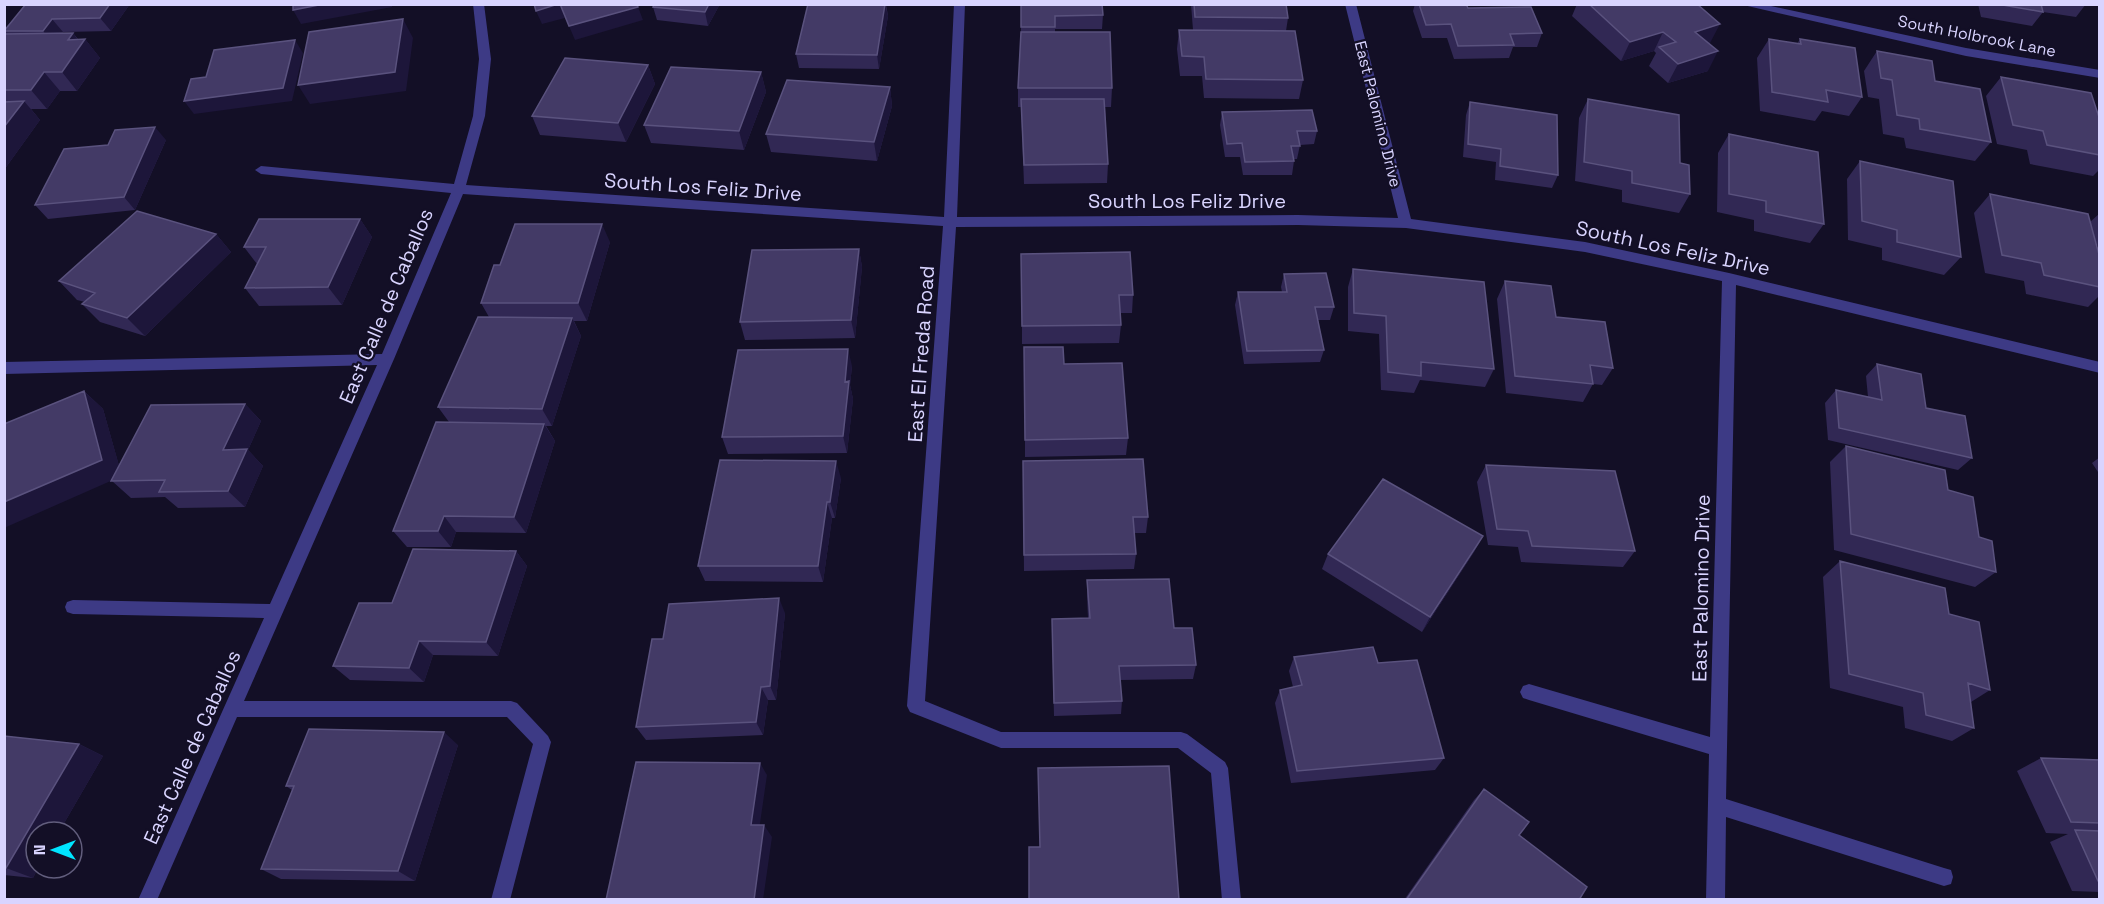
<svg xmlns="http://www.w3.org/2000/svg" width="2104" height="904" viewBox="0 0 2104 904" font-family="'Space Grotesk',sans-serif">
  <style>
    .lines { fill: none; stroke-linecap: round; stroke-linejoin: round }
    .minor { fill: #3d3a85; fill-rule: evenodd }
    .wall { fill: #312854 }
    .shaded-wall { fill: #1d163a }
    .building { fill: #433a66; stroke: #5a527e; stroke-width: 1.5 }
    .labels { text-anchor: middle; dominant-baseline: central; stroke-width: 4.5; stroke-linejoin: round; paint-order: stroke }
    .far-street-label { font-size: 16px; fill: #d9d4ff; stroke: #130f26 }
    .street-label { font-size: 20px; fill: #d9d4ff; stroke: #130f26 }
  </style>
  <rect width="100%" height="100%" fill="#130f26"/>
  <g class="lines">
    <path class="minor" d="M473 4H484L491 59 485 116 466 185 944 217 954 4H965L957 217 1298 215 1398 218 1345 4H1356L1411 219 1585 242 1729 273 2100 362V373L1736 285 1726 799 1944 868 1951 870 1953 877 1951 884 1944 886 1726 817 1725 900H1706L1709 754 1529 700 1523 698 1520 692 1523 686 1529 684 1710 737 1722 281 1585 252 1406 228 1298 225 956 227 925 701 1001 732H1181L1187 734 1225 762 1228 768 1241 900H1222L1211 773 1178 748H1001L910 712 907 706 943 226 463 194 394 359 244 701H511L517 703 548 736 551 742 510 900H491L533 744 507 717H237L157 900H138L264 618 73 614 67 612 65 607 67 602 73 600 270 604 377 365 4 374V362L382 354 451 193 261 174 255 170 261 166 454 184 473 116 479 59Z
      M1739 4H1762L1966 48 2100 70V78L1966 56Z"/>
  </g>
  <path class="wall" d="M25 4H130L111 31 63 32 62 33H73L78 39H85L100 58 77 91H60L47 109H31L40 120 4 170V34H6L4 32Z
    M720 4 708 26 657 20 653 7Z
    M808 4H886L888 16 879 69 799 68 796 54Z
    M1021 4 1103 15 1102 29H1055V32L1112 88 1111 107H1105L1108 164 1107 183 1024 184 1021 107H1018V88L1021 32Z
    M1191 4H1286L1288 18 1286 31 1303 80 1299 99 1204 98 1202 76H1180L1177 49 1179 30H1193Z
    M1415 4H1466L1468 8 1542 33 1537 47H1513L1509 58 1454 59 1447 38H1422L1413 11Z
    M1577 4H1668L1710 43 1709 44 1708 71 1668 83 1649 66 1656 53 1654 51 1621 61 1572 16Z
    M1978 4H2086L2076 17 2043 12 2032 26 1981 17Z
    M1769 39 1797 44 1800 39 1862 97 1849 116 1822 111 1815 121 1760 111 1757 58Z
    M1877 51 1935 81 1991 142 1975 161 1906 148 1904 138 1883 134 1879 99 1868 97 1864 71Z
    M648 65 655 84 626 142 540 135 532 116Z
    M761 72 766 92 744 150 651 143 644 125Z
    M2001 77 2100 120V169L2093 176 2030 164 2027 150 1997 144 1986 96Z
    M890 87 892 106 877 161 771 152 766 134Z
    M1588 99 1680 163 1690 194 1679 213 1622 202V190L1575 181 1579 118Z
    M1470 102 1558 175 1552 188 1495 180 1496 162 1463 157 1466 115Z
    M1222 112 1317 131 1314 144 1300 145 1297 159H1294V161L1292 175H1243L1240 157H1225L1220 125Z
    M1729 134 1824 224 1810 243 1754 231V220L1717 212 1718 153Z
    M166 140 135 210 48 219 35 205Z
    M1860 161 1961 257 1944 275 1882 260V248L1848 240 1847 179Z
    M1990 194 2090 222 2100 213V251L2095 240 2100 258V295L2088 307 2026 294 2024 281 1985 273 1974 213Z
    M360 219 372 237 342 305 259 306 245 288 257 264 244 247Z
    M216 234 231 252 145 336 100 322 82 304 85 302 77 300 59 281Z
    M610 242 587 321H574L581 336 552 426H546L555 441 526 533 456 532 451 547H407L393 531 449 422 438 407 489 317 481 303 500 265Z
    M859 249 862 267 855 338 745 340 740 322Z
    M1130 252 1133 295 1132 313H1120L1121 325 1119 343 1022 344V326Z
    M1353 269 1494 369 1485 387 1420 380 1414 393 1381 390 1379 334 1348 331V287Z
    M1284 274 1334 307 1330 320H1318L1324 350 1320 362 1244 364 1235 305 1238 292H1282L1281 287Z
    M1505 281 1556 317 1613 368 1602 385 1593 384 1583 402 1506 393 1497 299Z
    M1064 364 1128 438 1126 455 1025 457V440Z
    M1877 364 1926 408 1972 458 1958 470 1828 440 1825 403 1836 390 1868 397 1866 376Z
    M852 366 850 385 853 399 847 453 728 454 722 437Z
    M84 391 103 409 119 466 245 404 261 421 248 450 263 466 245 507 178 508 165 497 131 498 112 481Z
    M1846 446 1948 490 1979 537 1996 572 1975 587 1834 550 1830 462Z
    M2100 457V475L2092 463Z
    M1023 461 1148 517 1146 533H1134L1136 554 1134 569 1024 571Z
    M1486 465 1635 551 1623 567 1521 562 1518 547 1488 545 1477 482Z
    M841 478 835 518H832L823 582 705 581 698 566Z
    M1483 536 1474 552 1422 632 1322 569 1328 554Z
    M516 551 527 566 498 656 433 655 424 682 350 680 333 666 392 603Z
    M1840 561 1949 614 1990 690 1971 702 1974 728 1952 741 1905 728 1903 707 1830 688 1823 577Z
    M1087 580 1174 628 1196 665 1193 679 1120 680 1122 701 1121 714 1054 716 1052 633 1088 618 1087 596Z
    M785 613 776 700H768L763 735 646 740 636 727 663 639Z
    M1294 657 1378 663 1444 758 1435 770 1291 783 1275 703 1280 690 1293 687 1289 671Z
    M4 736 79 744 103 756 59 832H36V868H38L33 878 4 875Z
    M458 745 415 881 281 879 261 869 292 790 286 786Z
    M2041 758 2100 760V892L2072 891 2050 842 2068 834 2046 833 2017 771Z
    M1484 789 1519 835 1579 900H1404L1474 800Z"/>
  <path class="shaded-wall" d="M110 4H130L111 31 100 18Z
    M324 4H392V7L301 24 293 10Z
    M558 4H560L565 18 542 24 536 11Z
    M709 4H720L708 26 705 12Z
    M885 4 888 16 879 69 877 55Z
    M638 7 643 20 575 40 569 26Z
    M52 19 63 32 54 44 43 31Z
    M403 19 413 38 406 91 310 104 298 85Z
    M1720 24 1710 43 1685 51 1695 32Z
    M1663 32 1654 51 1621 61 1630 42Z
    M73 33 81 44 85 39 100 58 77 91 62 72 68 40Z
    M295 40 303 53 292 101 194 114 184 101Z
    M1718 51 1708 71 1668 83 1678 64Z
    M648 65 655 84 626 142 618 123Z
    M44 72 60 91 47 109 31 90Z
    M761 72 766 92 744 150 739 131Z
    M890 87 892 106 877 161 874 142Z
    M24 101 40 120 4 170V127Z
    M155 127 166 140 135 210 124 197Z
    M360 219 372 237 342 305 328 287Z
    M602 224 610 242 587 321 578 303Z
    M216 234 231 252 145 336 127 318Z
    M859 249 862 267 855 338 851 320Z
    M572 318 581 336 552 426 542 409Z
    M848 349 852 366 850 385 853 399 847 453 843 436 845 382Z
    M84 391 103 409 122 476 4 528V502Z
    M245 404 261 421 248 450 263 466 245 507 228 491 223 450Z
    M544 424 555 441 526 533 514 517Z
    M836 461 841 478 835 518 830 502Z
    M827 502 832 518 823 582 818 566Z
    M444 516 456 532 451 547 438 531Z
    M1483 536 1474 552 1422 632 1430 617Z
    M516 551 527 566 498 656 486 642Z
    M779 598 785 613 776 700 770 686Z
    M419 641 433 655 424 682 409 668Z
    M761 687 768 700 763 735 756 722Z
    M444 732 458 745 415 881 398 871Z
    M79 744 103 756 59 832H36V868H38L33 878 6 868Z
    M760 763 767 775 758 837 751 825Z
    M764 825 772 837 763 900H754Z"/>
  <path class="building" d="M26 4H110L100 18 52 19 43 31H4Z
    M293 4H324L293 10Z
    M534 4H558L536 11Z
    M560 4H637L638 7 569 26Z
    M654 4H709L705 12 653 7Z
    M808 4H885L877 55 796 54Z
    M1021 4H1102L1103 15 1055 16V27H1021Z
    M1194 4H1286L1288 18 1195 17Z
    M1419 4H1466L1468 8 1531 7 1542 33 1510 34 1514 45 1458 46 1451 24 1426 25Z
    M1589 4H1668L1669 5 1697 4 1720 24 1695 32 1718 51 1678 64 1659 47 1676 42 1663 32 1630 42Z
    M1997 4H2041L2043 12Z
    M403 19 395 72 298 85 309 32Z
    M1179 30 1295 31 1303 80 1206 79 1204 57 1182 56Z
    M1021 32H1110L1112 88H1018Z
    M73 33 68 40 85 39 62 72H44L31 90H4V34Z
    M1769 39 1801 44 1800 39 1855 48 1862 97 1826 90 1828 102 1772 92Z
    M295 40 283 88 184 101 191 79 206 77 214 50Z
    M1877 51 1932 61 1935 81 1980 89 1991 142 1920 129 1919 119 1897 115 1892 80 1881 78Z
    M565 58 648 65 618 123 532 116Z
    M671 67 761 72 739 131 644 125Z
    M2001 77 2091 93 2100 120V155L2047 145 2043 131 2013 125Z
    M787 80 890 87 874 142 766 134Z
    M1021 99H1104L1108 164 1024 165Z
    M1588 99 1679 115 1680 163 1689 165 1690 194 1632 183V171L1584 162Z
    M24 101 4 127V102Z
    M1470 102 1557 115 1558 175 1500 166 1501 149 1468 144Z
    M1312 110 1317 131H1297L1300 146H1291L1294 161 1245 162 1242 143 1227 144 1222 112Z
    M155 127 124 197 35 205 64 149 108 145 115 130Z
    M1729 134 1818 152 1824 224 1766 212V201L1729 194Z
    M1860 161 1953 181 1961 257 1897 242V230L1862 221Z
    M1990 194 2088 214 2100 258V287L2044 275 2041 263 2002 255Z
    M137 211 216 234 127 318 82 304 95 293 59 281Z
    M259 219H360L328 287 245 288 266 247H244Z
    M515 224H602L578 303H481L494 265H500Z
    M859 249 851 320 740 322 752 250Z
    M1130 252 1133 295H1119L1121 325 1022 326 1021 254Z
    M1353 269 1484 282 1494 369 1421 362V376L1388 372 1386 316 1354 313Z
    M1326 273 1334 307H1315L1324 350 1247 351 1238 292H1287L1284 274Z
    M1505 281 1551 286 1556 317 1605 322 1613 368 1590 365 1593 384 1515 376Z
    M478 317 572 318 542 409 438 407Z
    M1024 347H1063L1064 364 1122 363 1128 438 1025 440Z
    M848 349 845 382 849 381 843 436 722 437 738 350Z
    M1877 364 1921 374 1926 408 1965 416 1972 458 1839 428 1836 390 1882 400Z
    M84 391 102 460 4 502V424Z
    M245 404 223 450 247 449 228 491 159 492 165 480 111 481 151 405Z
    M436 422 544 424 514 517 444 516 438 531H393Z
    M1846 446 1945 470 1948 490 1973 497 1979 537 1992 541 1996 572 1851 534Z
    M1143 459 1148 517H1133L1136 554 1024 555 1023 461Z
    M720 460 836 461 830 502H827L818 566H698Z
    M1486 465 1615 471 1635 551 1532 546 1528 531 1497 529Z
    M1383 479 1483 536 1430 617 1328 554Z
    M413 549 516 551 486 642 419 641 409 668 333 666 359 603H392Z
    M1840 561 1945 588 1949 614 1979 622 1990 690 1968 683 1974 728 1926 715 1923 693 1849 674Z
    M1169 579 1174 628H1192L1196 665 1119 666 1122 701 1054 703 1052 619 1090 618 1087 580Z
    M779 598 770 686 761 687 756 722 636 727 652 639H663L669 604Z
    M1373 647 1378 663 1417 660 1444 758 1297 771 1280 690 1302 685 1294 657Z
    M309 729 444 732 398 871 261 869 294 786H286Z
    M4 736 79 744 6 868 4 867Z
    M2041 758 2100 760V823L2071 822Z
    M636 762 760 763 751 825H764L754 900H606Z
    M1169 766 1179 900H1029V847H1040L1038 768Z
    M1484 789 1529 822 1519 835 1587 887 1579 900H1406Z
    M2075 830 2100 831V881H2098Z"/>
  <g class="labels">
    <g class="far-street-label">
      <text transform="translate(1977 36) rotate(11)">South Holbrook Lane</text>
      <text transform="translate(1378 114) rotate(76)">East Palomino Drive</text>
    </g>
    <g class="street-label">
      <text transform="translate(703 187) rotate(4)">South Los Feliz Drive</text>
      <text x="1187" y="201">South Los Feliz Drive</text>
      <text transform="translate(1673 248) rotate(12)">South Los Feliz Drive</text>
      <text transform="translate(386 306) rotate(-67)">East Calle de Caballos</text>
      <text transform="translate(921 354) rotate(-86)">East El Freda Road</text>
      <text transform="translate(1701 588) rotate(-89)">East Palomino Drive</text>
      <text transform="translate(192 747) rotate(-66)">East Calle de Caballos</text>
    </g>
  </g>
  <rect width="2104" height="904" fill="none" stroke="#d9d4ff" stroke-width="12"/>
  <g transform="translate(54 850) rotate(270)"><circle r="28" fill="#130f26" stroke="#625e7d" stroke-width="1.5"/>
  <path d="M0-4.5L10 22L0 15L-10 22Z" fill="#00e5ff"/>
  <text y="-9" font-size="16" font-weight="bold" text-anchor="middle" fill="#d9d4ff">N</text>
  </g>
</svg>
